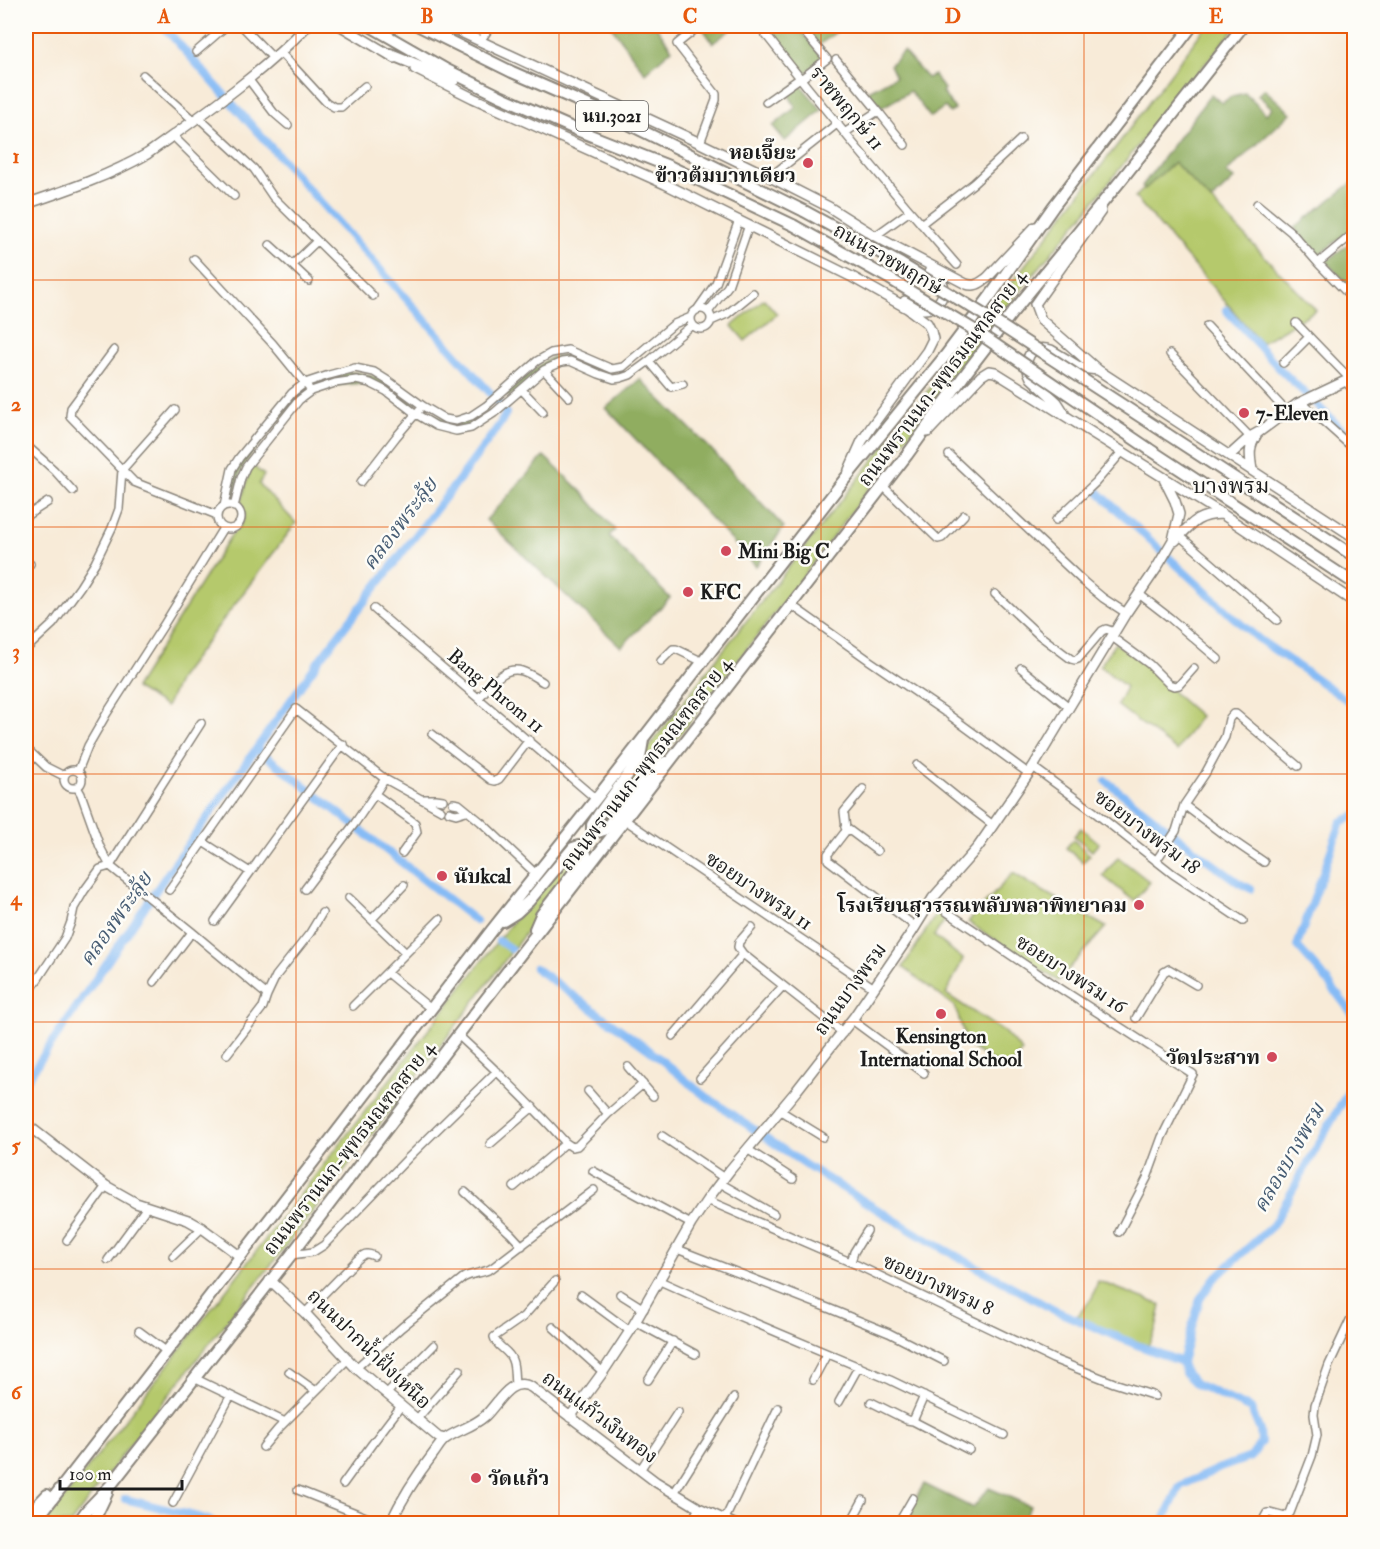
<svg xmlns="http://www.w3.org/2000/svg" width="1380" height="1549" viewBox="0 0 1380 1549" font-family="'IM FELL Double Pica','Noto Serif Thai',serif">
  <style>
    .green { fill: #b5c96c; stroke: #687244; stroke-width: 1.5 }
    .forest { fill: #90ad60; stroke: #56643e; stroke-width: 1.5 }
    .lines { fill: none; stroke-linecap: round; stroke-linejoin: round }
    .canal { stroke: #86bbf5; stroke-width: 8 }
    .street-casing { stroke: #8a847a; stroke-width: 10 }
    .secondary-casing { stroke: #8a847a; stroke-width: 12 }
    .primary-casing { stroke: #8a847a; stroke-width: 14 }
    .street { stroke: #fff; stroke-width: 7 }
    .secondary { stroke: #fff; stroke-width: 9 }
    .primary { stroke: #fff; stroke-width: 10 }
    .primary-bridge-casing { stroke: #8a847a; stroke-width: 14; stroke-linecap: butt }
    .primary-bridge { stroke: #fff; stroke-width: 10 }
    .grid { fill: none; stroke: #e8590c; stroke-width: 1.5; stroke-opacity: 0.55 }
    .poi-dot { fill: #d1495b; stroke: #fdfcf7; stroke-width: 2 }
    .labels { text-anchor: middle; dominant-baseline: central; stroke-width: 5; stroke-linejoin: round; paint-order: stroke }
    .shield { fill: #fdfcf7; stroke: #605f5e; stroke-width: 1.5 }
    .shield-label { font-size: 18px; font-weight: bold; fill: #1c1c1c }
    .street-label { font-size: 20px; fill: #1c1c1c; stroke: #fdfcf7 }
    .poi-label { font-size: 20px; font-weight: bold; fill: #1c1c1c; stroke: #fdfcf7; text-anchor: start }
    .water-label { font-size: 21px; font-style: italic; fill: #465c73; stroke: #fdfcf7 }
    .quarter-label { font-size: 22px; fill: #1c1c1c; stroke: #fdfcf7 }
    .neatline { fill: none; stroke: #e8590c; stroke-width: 2 }
    .grid-label { font-size: 20px; text-anchor: middle; font-weight: bold; fill: #e8590c }
  </style>
  <rect width="100%" height="100%" fill="#fdfcf7"/>
  <filter id="ink" filterUnits="userSpaceOnUse"><feTurbulence type="fractalNoise" baseFrequency=".0167" numOctaves="2"/><feDisplacementMap in="SourceGraphic" scale="12" xChannelSelector="R" yChannelSelector="G"/><feConvolveMatrix kernelMatrix="1 2 1 2 8 2 1 2 1" color-interpolation-filters="sRGB"/></filter>
  <filter id="wash" filterUnits="userSpaceOnUse"><feTurbulence type="fractalNoise" baseFrequency=".008" numOctaves="4" result="noise"/><feDisplacementMap in="SourceGraphic" scale="24" xChannelSelector="R" yChannelSelector="G"/><feGaussianBlur stdDeviation="1.35" result="paint"/><feColorMatrix in="noise" values="0 0 0 0 0 0 0 0 0 0 0 0 0 0 0 0 0 1.4 0 .05"/><feComposite in="paint" operator="in"/></filter>
  <g filter="url(#wash)">
    <rect width="100%" height="100%" fill="#f8ebd8"/>
    <path class="green" d="M1206 26H1237L1158 120 1085 213 1008 305 968 356 790 594 670 747 601 826 599 824 601 817 637 769 648 748 721 653 948 365 1118 144Z
      M1174 162 1316 310 1261 343 1135 197Z
      M764 299 777 314 745 341 732 326Z
      M253 466 264 475 259 484 296 523 180 677 166 707 135 688 230 537C236 529 243 525 245 514L240 506 249 474Z
      M1115 643 1151 667 1176 695 1200 716 1177 751 1117 705 1126 687 1100 666Z
      M1081 828 1099 843 1092 851 1074 836Z
      M1073 840 1090 855 1083 862 1066 848Z
      M578 850 580 853 576 862 529 928 467 1011 300 1228 132 1442 71 1523 44 1524 513 921Z
      M1118 857 1150 882 1134 901 1103 876Z
      M1013 873 1032 885 1106 927 1058 981 968 922Z
      M938 911 947 917 934 936 963 959 946 994 1004 1032 1022 1051 1010 1067 994 1062 968 1046 955 1007 903 967Z
      M1098 1281 1161 1305 1156 1329 1148 1346 1076 1318 1092 1298Z"/>
    <path class="forest" d="M611 26H656L672 49 645 73Z
      M701 26H736L713 43Z
      M763 26H797L823 58 802 76Z
      M803 26H844L819 45Z
      M903 51 927 78 934 75 944 89 942 92 955 109 950 113 945 107 930 117 910 91 881 108 867 92 896 76 890 65Z
      M799 83 822 110 785 141 773 126 796 107 786 91Z
      M1264 89 1291 113 1226 173 1234 179 1211 201 1174 162 1145 189 1142 186 1211 94 1222 103 1232 96 1245 93 1266 114 1272 108 1258 95Z
      M1354 181V227L1318 256 1294 228Z
      M1354 239V284L1350 287 1326 262Z
      M567 355V359L552 362 543 367 509 397 505 393 545 361 552 357Z
      M349 372C381 373 394 387 417 406L414 409 375 382 316 387 315 382Z
      M640 379 708 446 784 527 756 566 606 408Z
      M299 392 302 395 251 454 241 470 233 502 228 501 236 470 243 457 290 400Z
      M424 410C455 424 457 429 487 410L490 413C477 424 458 433 441 426 434 424 427 418 420 414Z
      M544 456 584 494 615 530 609 536 670 598 621 647 486 520Z
      M924 1484 973 1508 989 1488 1030 1506 1025 1520 1035 1523H923L907 1513Z"/>
    <g class="lines">
      <path class="canal" d="M1226 310 1281 370 1354 441
        M1097 491 1233 617 1260 640 1354 705
        M260 751 476 921
        M1106 781 1201 855 1239 883 1251 889
        M1354 816 1341 822 1297 946 1321 973 1354 1016
        M499 941 511 949
        M535 968 648 1049 700 1092 749 1126 807 1166 919 1235 1054 1310 1137 1345 1182 1362
        M26 1081 170 870 320 659 461 477 500 424 506 413 492 395 163 26
        M125 1499 206 1519 217 1524
        M1162 1524 1180 1486 1220 1468 1251 1457 1261 1442 1260 1431 1251 1409 1196 1384 1185 1373 1182 1362 1200 1299 1213 1280 1273 1225 1354 1081"/>
    </g>
  </g>
  <g filter="url(#ink)">
    <g class="lines">
      <g class="street-casing">
        <path id="street" d="M242 26 273 58
          M687 26 692 32 677 44 716 94V100L700 143
          M759 26C822 107 889 188 957 265
          M799 26 827 59 801 79
          M480 41 491 26
          M196 52 226 26
          M280 52 326 102 334 107H341L365 86
          M836 60 878 111 846 132
          M143 75 194 121
          M249 80 274 113 288 125
          M766 102 800 78
          M878 111 905 145
          M199 118 254 169 273 197 373 296
          M173 136 234 196
          M770 177 838 123
          M1257 204 1291 232 1318 263 1354 300
          M921 224 974 183 1021 139
          M875 236 910 211
          M270 245 292 265
          M194 259 273 344 308 387
          M1318 263 1354 233
          M309 281 292 265 317 241
          M691 319a10 10 0 1 1 20 0a10 10 0 1 1-20 0Z
          M697 310 716 283 739 220
          M708 312 728 286 749 225
          M711 321 727 314 753 293
          M1296 323 1351 380
          M1207 326 1286 411
          M114 350 71 408 70 416 134 482 217 515
          M1170 354 1250 437
          M649 361 671 387 683 384
          M1283 363 1309 337
          M544 370 569 397
          M1346 382 1354 391
          M522 390 543 412
          M1297 404 1307 407 1354 449
          M26 445 54 470 73 491
          M949 455 1084 582 1103 598 1126 613
          M26 482V483
          M361 482 396 437 419 410
          M883 486 938 539 942 538 964 515
          M217 517a12 12 0 1 1 24 0a12 12 0 1 1-24 0Z
          M224 506 232 469 239 458 292 393 305 383 329 375 355 368 374 372 390 382 423 406 445 419 456 421 471 416 486 406 537 361 551 353 568 350 612 369 623 367 674 324 691 317
          M234 507 241 478 246 467 299 400 311 391 335 383 356 380 370 383 386 391 416 414 436 426 456 431 471 428 494 413 544 370 562 362 570 361 599 374 614 379 621 378 630 375 649 361 692 325
          M26 516 48 502
          M1056 520 1096 482 1122 452
          M1180 536 1277 620
          M26 569 30 564
          M995 594 1039 635 1071 659 1075 660 1078 659 1102 631 1106 629 1115 632
          M1139 594 1170 618 1218 659
          M790 604 870 661 945 712
          M374 609 596 799
          M1112 637 1149 664 1169 684 1174 686 1179 685 1194 668
          M26 649 53 624 80 587 95 563 112 528 119 509 122 470 175 410
          M661 661 673 649H676L703 662
          M1021 668 1069 707
          M479 698C490 686 503 665 522 671 529 673 536 678 543 682
          M949 715 1028 773
          M432 734 491 780 495 781 499 779 529 740
          M26 748 46 767 64 776
          M917 765 964 803 993 825
          M1033 767 1093 811 1173 874 1243 921
          M64 779a9 9 0 1 1 18 0a9 9 0 1 1-18 0Z
          M78 771 88 746 107 713 163 626 223 528
          M77 787 81 794 100 847 110 866 192 932 267 995
          M863 789 844 812 846 829 845 832 828 854V860L916 927
          M375 794 415 823 417 832 402 853
          M424 799H436L443 800
          M453 803 459 804 481 822 536 874
          M1184 805 1220 832 1264 862
          M449 812 456 814 466 811
          M625 820 874 988
          M845 827 877 851
          M203 842 250 872
          M1156 861 1176 831 1184 805 1205 774 1225 737 1229 719 1233 714H1236L1298 766
          M305 889 355 823 385 779
          M169 890 296 709 385 779 441 810
          M349 898 406 953
          M931 901 1058 987 1193 1074 1162 1137 1147 1178 1119 1232
          M372 919 404 885
          M215 921 343 744
          M752 927 739 942 738 947 743 954 843 1033
          M387 973 431 1009
          M154 982 192 932
          M30 991 65 938 71 922 74 908 84 891 100 869 110 866 120 850 201 723
          M353 1006 440 919
          M1136 1018 1164 972 1169 969 1196 985
          M852 1020 924 1073
          M458 1035C496 1070 532 1105 566 1143L572 1147 577 1146 608 1114 643 1084
          M673 1036 743 954
          M227 1054 263 1007 267 995 276 976 310 933 322 913
          M628 1067 653 1096
          M26 1068V1069
          M700 1078 783 986
          M588 1091 608 1114
          M779 1110 823 1137
          M662 1136 724 1178
          M490 1144 533 1107
          M747 1149 793 1179
          M593 1171 691 1224
          M720 1183 774 1214
          M514 1187 566 1143
          M465 1192 511 1234 522 1246
          M707 1200 857 1265 1053 1359 1114 1383 1155 1396
          M67 1240 106 1186
          M677 1249 828 1308 889 1333 944 1361
          M291 1255 313 1252 324 1245 409 1157 497 1071
          M173 1256 202 1228
          M108 1260 147 1207
          M851 1262 854 1252 867 1231
          M660 1281 729 1312 890 1380 1004 1435
          M620 1294 644 1309
          M581 1295 630 1331
          M305 1313 357 1260C364 1254 366 1252 374 1256
          M636 1322 695 1354
          M553 1327 603 1372
          M139 1331 166 1351
          M356 1368 402 1327 463 1278C473 1272 483 1274 492 1268L594 1190
          M289 1372 316 1391
          M194 1378 285 1422
          M648 1380 673 1341
          M813 1380 827 1354
          M515 1384C514 1377 515 1367 512 1360 509 1350 496 1347 494 1337L523 1317 555 1281
          M386 1394 434 1345
          M839 1402 859 1366
          M871 1402 907 1420 913 1421 924 1396
          M416 1420 460 1370
          M913 1421 969 1450
          M263 1447 278 1429 348 1359
          M640 1470 678 1412
          M343 1484 372 1444 401 1406
          M298 1490 383 1524
          M674 1493 734 1398
          M173 1503 230 1397
          M725 1519 778 1408
          M690 1524 699 1508
          M850 1524 863 1500
          M898 1524 913 1498
          M1261 1524 1267 1513H1270L1285 1517 1290 1513 1312 1456 1317 1435 1314 1415 1315 1405 1329 1365 1353 1314"/>
      </g>
      <g class="secondary-casing">
        <path id="secondary" d="M341 26 395 58
          M448 26 480 41 700 143 770 177 829 207 875 236 966 284C975 287 980 283 987 278L1035 227
          M415 69 473 98 665 184 852 277 907 308 927 323 931 331 933 339 927 351 872 426 862 441 849 470
          M26 204C67 190 109 176 147 154 203 114 259 76 307 26
          M1101 211 1035 304 1041 320 1098 370 1354 537
          M905 301C911 304 917 309 924 309 938 309 949 293 941 280 938 276 934 273 930 270
          M1064 413 1057 402 1031 378C1022 361 1029 343 1051 350L1081 368 1098 370
          M928 432 981 376 989 371 995 372 1222 514 1354 602
          M1230 455 1250 437 1259 432 1297 404 1354 377
          M1252 470C1250 457 1248 447 1256 436
          M1175 541C1192 523 1197 515 1222 514
          M26 1124 106 1186 136 1203 188 1220 202 1228 241 1257
          M270 1280 305 1313 356 1368 438 1437 445 1439
          M570 1417 603 1372 630 1331 691 1224 707 1200 730 1170 797 1090 854 1017 912 932 933 898 978 847 1033 767 1126 613 1156 569 1173 540 1179 514 1175 501 1163 477
          M390 1524C402 1498 417 1475 434 1453 437 1449 441 1442 445 1439 457 1430 473 1427 485 1416 498 1404 510 1376 531 1387L656 1482 699 1508 734 1524"/>
      </g>
      <g class="primary-casing">
        <path id="primary" d="M370 26 447 70 502 97 577 130 671 167 793 225
          M419 26 512 72 608 114 679 149 804 211
          M390 54 454 80
          M1167 434 1354 556
          M1149 449 1354 583
          M643 740 640 758 599 814 592 825V829C597 833 599 832 604 830 624 807 639 779 665 762
          M503 921 516 913 529 901 573 848 579 846 584 847 586 854 584 859 541 915 535 929
          M26 1517 47 1495
          M33 1524 271 1217 491 931 596 799 844 480 945 356 991 295 1053 207 1192 26
          M77 1524 87 1510 111 1485 291 1255 458 1035 907 455 963 377 1012 313 1122 179 1243 26
          M90 1524 97 1514 107 1493"/>
      </g>
      <use href="#street" class="street"/>
      <use href="#secondary" class="secondary"/>
      <use href="#primary" class="primary"/>
      <g class="primary-bridge-casing">
        <path id="primary-bridge" d="M804 211 901 264 986 316 1167 434
          M793 225 890 279 971 328 1149 449"/>
      </g>
      <use href="#primary-bridge" class="primary-bridge"/>
    </g>
  </g>
  <path class="grid" d="M296 26V1524M559 26V1524M821 26V1524M1084 26V1524M26 280H1354M26 527H1354M26 774H1354M26 1022H1354M26 1269H1354"/>
  <g class="poi-dot">
    <circle cx="808" cy="163" r="6"/>
    <circle cx="1244" cy="413" r="6"/>
    <circle cx="726" cy="551" r="6"/>
    <circle cx="688" cy="592" r="6"/>
    <circle cx="442" cy="876" r="6"/>
    <circle cx="1139" cy="905" r="6"/>
    <circle cx="941" cy="1014" r="6"/>
    <circle cx="1272" cy="1057" r="6"/>
    <circle cx="476" cy="1478" r="6"/>
  </g>
  <g class="labels">
    <rect class="shield" x="576" y="101" width="72" height="30" rx="4.5"/>
    <g class="shield-label">
      <text x="612" y="116">นบ.3021</text>
    </g>
    <g class="street-label">
      <text transform="translate(847 108) rotate(50)">ราชพฤกษ์ 11</text>
      <text transform="translate(888 259) rotate(30)">ถนนราชพฤกษ์</text>
      <text transform="translate(942 378) rotate(-53)">ถนนพรานนก-พุทธมณฑลสาย 4</text>
      <text transform="translate(496 691) rotate(40)">Bang Phrom 11</text>
      <text transform="translate(646 764) rotate(-52)">ถนนพรานนก-พุทธมณฑลสาย 4</text>
      <text transform="translate(1147 832) rotate(37)">ซอยบางพรม 18</text>
      <text transform="translate(759 891) rotate(34)">ซอยบางพรม 11</text>
      <text transform="translate(1071 974) rotate(33)">ซอยบางพรม 16</text>
      <text transform="translate(850 989) rotate(-54)">ถนนบางพรม</text>
      <text transform="translate(349 1148) rotate(-52)">ถนนพรานนก-พุทธมณฑลสาย 4</text>
      <text transform="translate(938 1285) rotate(25)">ซอยบางพรม 8</text>
      <text transform="translate(369 1349) rotate(44)">ถนนปากน้ำฝั่งเหนือ</text>
      <text transform="translate(600 1417) rotate(37)">ถนนแก้วเงินทอง</text>
    </g>
    <g class="poi-label">
      <text x="796" y="152" text-anchor="end">หอเจี๊ยะ<tspan x="796" dy="23">ข้าวต้มบาทเดียว</tspan></text>
      <text x="1256" y="413">7-Eleven</text>
      <text x="738" y="551">Mini Big C</text>
      <text x="700" y="592">KFC</text>
      <text x="454" y="876">นับkcal</text>
      <text x="1127" y="905" text-anchor="end">โรงเรียนสุวรรณพลับพลาพิทยาคม</text>
      <text x="941" y="1036" text-anchor="middle">Kensington<tspan x="941" dy="23">International School</tspan></text>
      <text x="1260" y="1057" text-anchor="end">วัดประสาท</text>
      <text x="488" y="1478">วัดแก้ว</text>
    </g>
    <g class="water-label">
      <text transform="translate(400 524) rotate(-53)">คลองพระลุ้ย</text>
      <text transform="translate(116 919) rotate(-55)">คลองพระลุ้ย</text>
      <text transform="translate(1289 1158) rotate(-60)">คลองบางพรม</text>
    </g>
    <g class="quarter-label">
      <text x="1231" y="486">บางพรม</text>
    </g>
  </g>
  <rect width="1380" height="1549" fill="none" stroke="#fdfcf7" stroke-width="66"/>
  <path d="M60 1480v9h122v-9" fill="none" stroke="#1c1c1c" stroke-width="3"/>
  <text x="69" y="1480" font-size="18" fill="#1c1c1c" stroke="#fdfcf7" stroke-width="4.5" paint-order="stroke">100 m</text>
  <rect x="33" y="33" width="1314" height="1483" class="neatline"/>
  <g class="grid-label">
    <text x="164" y="23">A</text>
    <text x="427" y="23">B</text>
    <text x="690" y="23">C</text>
    <text x="953" y="23">D</text>
    <text x="1216" y="23">E</text>
    <text x="16" y="163">1</text>
    <text x="16" y="411">2</text>
    <text x="16" y="658">3</text>
    <text x="16" y="905">4</text>
    <text x="16" y="1152">5</text>
    <text x="16" y="1399">6</text>
  </g>
</svg>
